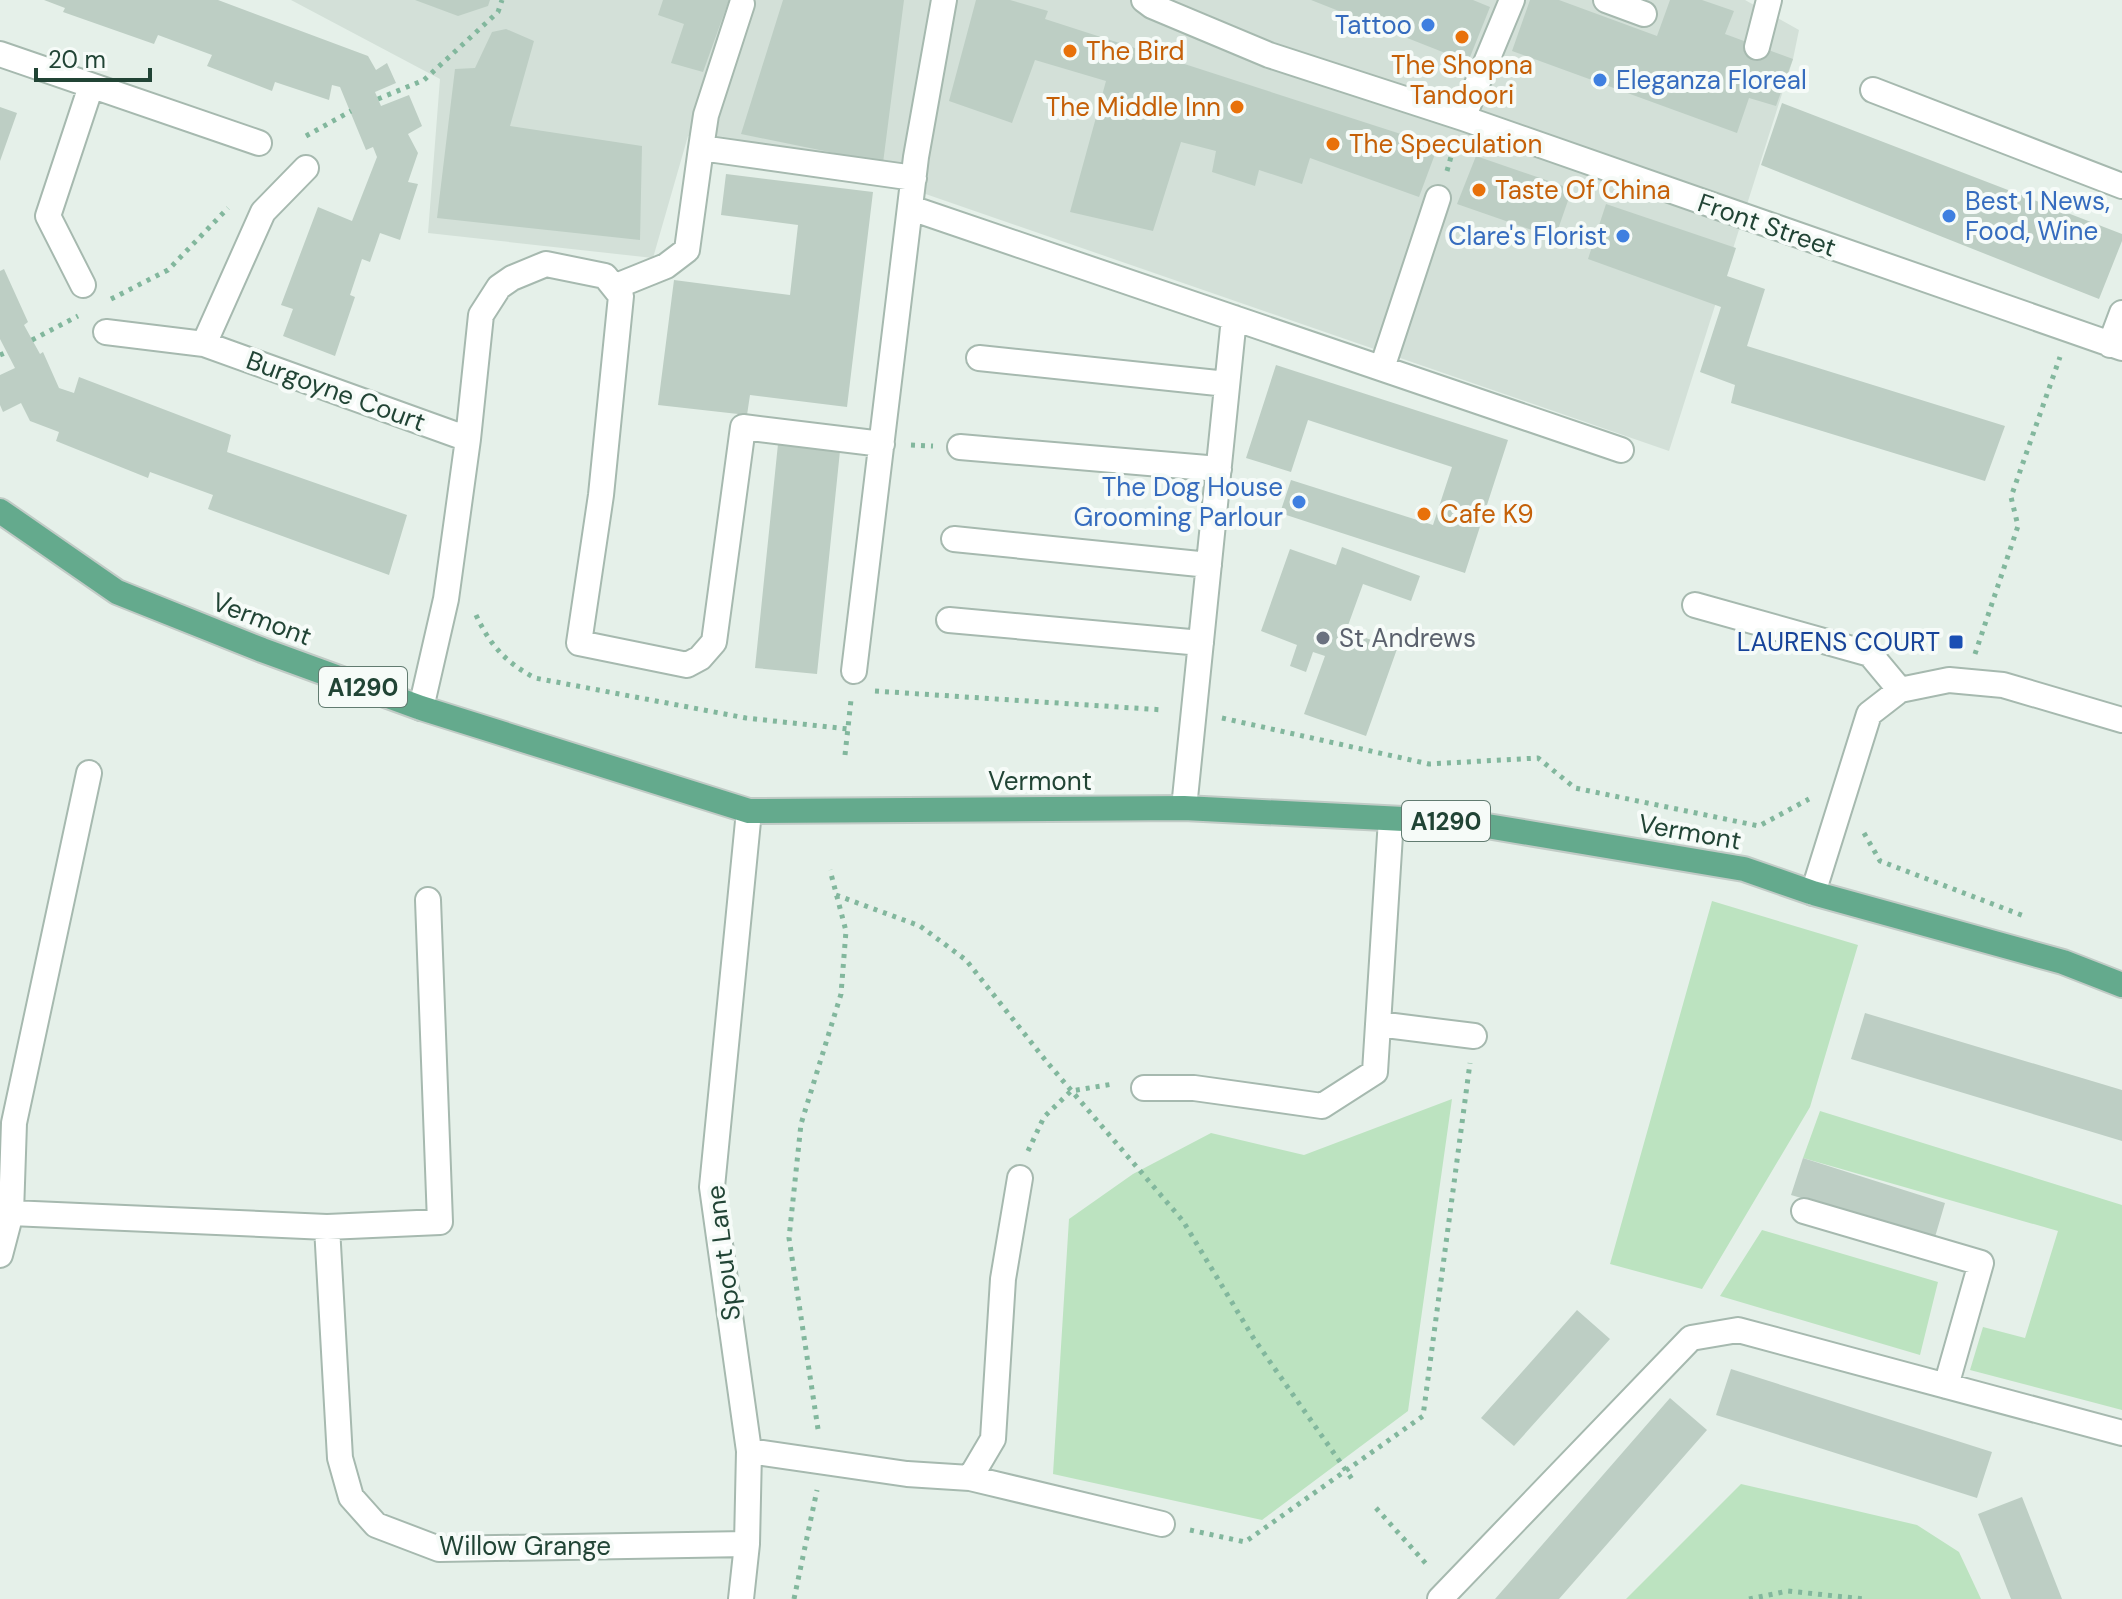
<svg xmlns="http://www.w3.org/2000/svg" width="2122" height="1599" viewBox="0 0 2122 1599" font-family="'DM Sans',sans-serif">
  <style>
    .built { fill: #d3e0d8 }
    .green { fill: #bce3c0 }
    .building { fill: #bdcec4 }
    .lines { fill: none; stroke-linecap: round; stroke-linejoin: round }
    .minor-casing { stroke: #a6b9af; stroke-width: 28 }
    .major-casing { stroke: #c1cbc6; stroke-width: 28 }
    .path { stroke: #82b79d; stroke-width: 5; stroke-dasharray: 4 6; stroke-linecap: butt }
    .minor { stroke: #fff; stroke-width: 24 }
    .major { stroke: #64aa8d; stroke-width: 24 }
    .shop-dot { fill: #3f7fe0; stroke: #f6fbf8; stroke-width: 3 }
    .food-dot { fill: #e8710a; stroke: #f6fbf8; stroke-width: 3 }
    .worship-dot { fill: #6b7280; stroke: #f6fbf8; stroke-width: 3 }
    .transit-dot { fill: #1a4fb4; stroke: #f6fbf8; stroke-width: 3 }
    .labels { text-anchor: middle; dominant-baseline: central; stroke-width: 8; stroke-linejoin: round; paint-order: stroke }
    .shield { fill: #f6fbf8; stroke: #617b70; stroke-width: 2 }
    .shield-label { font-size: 24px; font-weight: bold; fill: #214435 }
    .shop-label { font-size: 26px; fill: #366cbe; stroke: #f6fbf8; text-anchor: end }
    .food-label { font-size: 26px; fill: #c56008; stroke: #f6fbf8; text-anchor: start }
    .street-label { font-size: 26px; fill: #214435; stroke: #f6fbf8 }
    .worship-label { font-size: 26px; fill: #5b616d; stroke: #f6fbf8; text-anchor: start }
    .transit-label { font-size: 26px; fill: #164399; stroke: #f6fbf8; text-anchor: end }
  </style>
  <rect width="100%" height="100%" fill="#e5f0e9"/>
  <path class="built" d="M291 0H1745L1799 30 1793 59 1669 451 888 181 688 136 653 258 428 233 440 79Z"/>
  <path class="green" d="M1712 901 1858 945 1810 1107 1702 1289 1610 1264Z
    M1452 1099 1408 1411 1262 1520 1053 1474 1069 1219 1133 1174 1211 1133 1304 1155Z
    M1820 1111 2122 1205V1410L1970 1370 1983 1327 2025 1338 2058 1231 1803 1158Z
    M1762 1230 1938 1282 1920 1355 1720 1296Z
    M1741 1484 1917 1525 1959 1552 1981 1599H1626Z"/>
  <path class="building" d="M44 0H218L368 56 376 70 387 63 396 83 375 92 381 106 409 95 422 126 408 134 418 153 408 182 418 184 400 240 380 233 370 262 362 259 350 295 355 297 335 356 283 336 293 309 281 305 318 207 352 221 377 157 373 147 366 150 340 87 332 85 329 100 275 82 272 91 207 66 212 55 158 35 154 44 63 12 65 8Z
    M415 0H490L488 6 458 16Z
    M663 0H729L703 72 671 63 684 24 658 15Z
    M783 0H904L883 163 741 134Z
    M976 0H1010L1048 11 1045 19 1438 146 1419 197 1310 158 1302 184 1259 170 1255 186 1212 172 1216 151 1181 142 1153 231 1070 212 1106 81 1035 60 1012 123 949 101Z
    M1311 0H1473L1490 7 1468 62Z
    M1530 0H1559L1657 36 1670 0H1702L1734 11 1725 34 1793 59 1776 106 1749 98 1737 133 1512 51Z
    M506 29 534 41 510 126 642 146 640 240 437 218 455 69 475 68 492 32Z
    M1782 103 2122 234V241L2099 299 1761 165Z
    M0 107 17 113 0 161Z
    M1476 156 1572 189 1555 238 1457 204Z
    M726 174 873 192 847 407 750 395 747 415 658 405 674 280 790 295 798 225 721 215Z
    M1606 204 1736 248 1727 276 1765 289 1747 346 2005 426 1985 481 1731 403 1735 385 1700 372 1721 307 1588 259Z
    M4 269 28 322 24 325 40 354 43 352 59 388 74 393 79 377 231 435 227 452 407 515 389 575 208 509 213 495 150 472 148 478 56 441 59 432 30 421 21 403 3 412 0 405V375L15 368 0 339V271Z
    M1276 365 1508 440 1465 573 1280 513 1291 480 1433 525 1452 467 1308 420 1291 472 1246 458Z
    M778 444 840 451 817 674 755 668Z
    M1342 547 1420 576 1411 601 1363 584 1346 631 1397 649 1366 736 1304 714 1325 656 1313 652 1306 672 1290 666 1297 645 1261 631 1290 549 1336 565Z
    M1865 1013 2122 1090V1141L1851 1059Z
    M1803 1158 1945 1203 1935 1237 1791 1195Z
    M1577 1310 1610 1339 1514 1446 1481 1418Z
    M1731 1369 1992 1452 1977 1498 1716 1415Z
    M1670 1398 1707 1430 1559 1599H1495Z
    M2022 1497 2062 1599H2011L1978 1514Z"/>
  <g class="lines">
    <g class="minor-casing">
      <path id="minor" d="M1144 0 1152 6 1269 55 1463 118 2122 348
        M1606 0 1644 14
        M1757 47 1769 0
        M0 54 259 143
        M1873 90 2122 186
        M1463 118 1512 0
        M701 148 706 115 742 4
        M306 168 263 212 204 344 468 439
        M911 208 1621 450
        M83 285 48 216 91 86
        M614 287 666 266 687 250 701 148 914 178
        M106 332 204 344
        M2110 345 2122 313
        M979 358 1227 384
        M1382 368 1438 198
        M960 447 1219 469
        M954 539 1209 565
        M1695 605 1870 654 1900 690
        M949 620 1201 643
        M854 671 916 157 944 0
        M421 708 446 599 468 439 481 315 499 287 512 278 546 264 605 276 621 296 601 495 579 643 687 665 700 658 714 642 743 427 882 444
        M1184 808 1234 318
        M1813 893 1869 714 1900 690 1949 680 2003 685 2122 720
        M1378 1024 1474 1036
        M1144 1088H1194L1322 1106 1375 1072 1391 819
        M1804 1211 1981 1263 1946 1386
        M11 1213 327 1227 440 1222 428 900
        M327 1227 340 1458 351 1497 376 1525 439 1549 747 1544
        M0 1255 11 1213 14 1123 89 773
        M749 1451 907 1474 970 1478 993 1439 1003 1279 1020 1178
        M970 1478 1162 1524
        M741 1599 747 1544 749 1451 712 1187 749 811
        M1440 1599 1691 1338 1738 1330 2122 1433"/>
    </g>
    <g class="major-casing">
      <path id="major" d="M0 511 117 592 262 650 421 708 749 811 1184 808 1463 822 1744 869 1813 893 2063 962 2122 985"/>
    </g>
    <path class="path" d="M378 99 424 80 498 12 502 0
      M306 136 351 111
      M1447 171 1454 146
      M111 299 168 270 228 208
      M32 340 78 316
      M0 355 7 352
      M911 445 933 446
      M476 615C490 645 505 662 535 678L746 718 848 729
      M1975 654 2018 526 2011 497 2060 357
      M875 691 1164 710
      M1222 718 1429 764 1538 758 1575 788 1759 826 1809 799
      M845 755 851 700
      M1864 833 1880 861 2024 916
      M836 895 920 926 966 960 1046 1061 1183 1221 1254 1339 1352 1479
      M1028 1151 1044 1117 1071 1091 1113 1084
      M818 1429 789 1238 801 1124 841 994 846 931 830 870
      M1376 1508 1429 1567
      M1190 1530 1245 1542 1423 1416 1470 1063
      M794 1599 817 1490
      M1749 1599 1788 1591 1864 1599"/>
    <use href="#minor" class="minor"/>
    <use href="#major" class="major"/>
  </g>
  <g class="shop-dot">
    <circle cx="1428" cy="25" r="8"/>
    <circle cx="1600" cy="80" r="8"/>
    <circle cx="1949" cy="216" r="8"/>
    <circle cx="1623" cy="236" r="8"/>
    <circle cx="1299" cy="502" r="8"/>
  </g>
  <g class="food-dot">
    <circle cx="1462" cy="37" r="8"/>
    <circle cx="1070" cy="51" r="8"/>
    <circle cx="1237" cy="107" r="8"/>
    <circle cx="1333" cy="144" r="8"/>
    <circle cx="1479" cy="190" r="8"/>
    <circle cx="1424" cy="514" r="8"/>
  </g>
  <circle class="worship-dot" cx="1323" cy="638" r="8"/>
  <rect class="transit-dot" x="1948" y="634" width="16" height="16" rx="4"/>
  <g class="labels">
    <g class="shield">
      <rect x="319" y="667" width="88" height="40" rx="6"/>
      <rect x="1402" y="801" width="88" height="40" rx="6"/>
    </g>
    <g class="shield-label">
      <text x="363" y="687">A1290</text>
      <text x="1446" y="821">A1290</text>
    </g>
    <g class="shop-label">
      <text x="1412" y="25">Tattoo</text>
      <text x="1616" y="80" text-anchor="start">Eleganza Floreal</text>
      <text x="1965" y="201" text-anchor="start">Best 1 News,<tspan x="1965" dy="30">Food, Wine</tspan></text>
      <text x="1607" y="236">Clare's Florist</text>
      <text x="1283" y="487">The Dog House<tspan x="1283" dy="30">Grooming Parlour</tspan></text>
    </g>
    <g class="food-label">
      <text x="1086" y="51">The Bird</text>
      <text x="1462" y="65" text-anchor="middle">The Shopna<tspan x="1462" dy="30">Tandoori</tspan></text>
      <text x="1221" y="107" text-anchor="end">The Middle Inn</text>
      <text x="1349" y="144">The Speculation</text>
      <text x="1495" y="190">Taste Of China</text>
      <text x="1440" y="514">Cafe K9</text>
    </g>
    <g class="street-label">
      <text transform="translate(1767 225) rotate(19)">Front Street</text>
      <text transform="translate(336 391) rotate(20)">Burgoyne Court</text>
      <text transform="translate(262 619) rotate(21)">Vermont</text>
      <text x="1040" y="781">Vermont</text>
      <text transform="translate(1690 832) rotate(10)">Vermont</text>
      <text transform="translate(723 1253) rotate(-97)">Spout Lane</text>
      <text x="525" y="1546">Willow Grange</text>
    </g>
    <g class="worship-label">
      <text x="1339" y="638">St Andrews</text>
    </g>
    <g class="transit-label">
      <text x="1940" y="642">LAURENS COURT</text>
    </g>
  </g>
  <path d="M36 68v12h114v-12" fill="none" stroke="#214435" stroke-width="4"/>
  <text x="48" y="68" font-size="24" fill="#214435" stroke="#f6fbf8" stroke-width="6" paint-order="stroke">20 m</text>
</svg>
